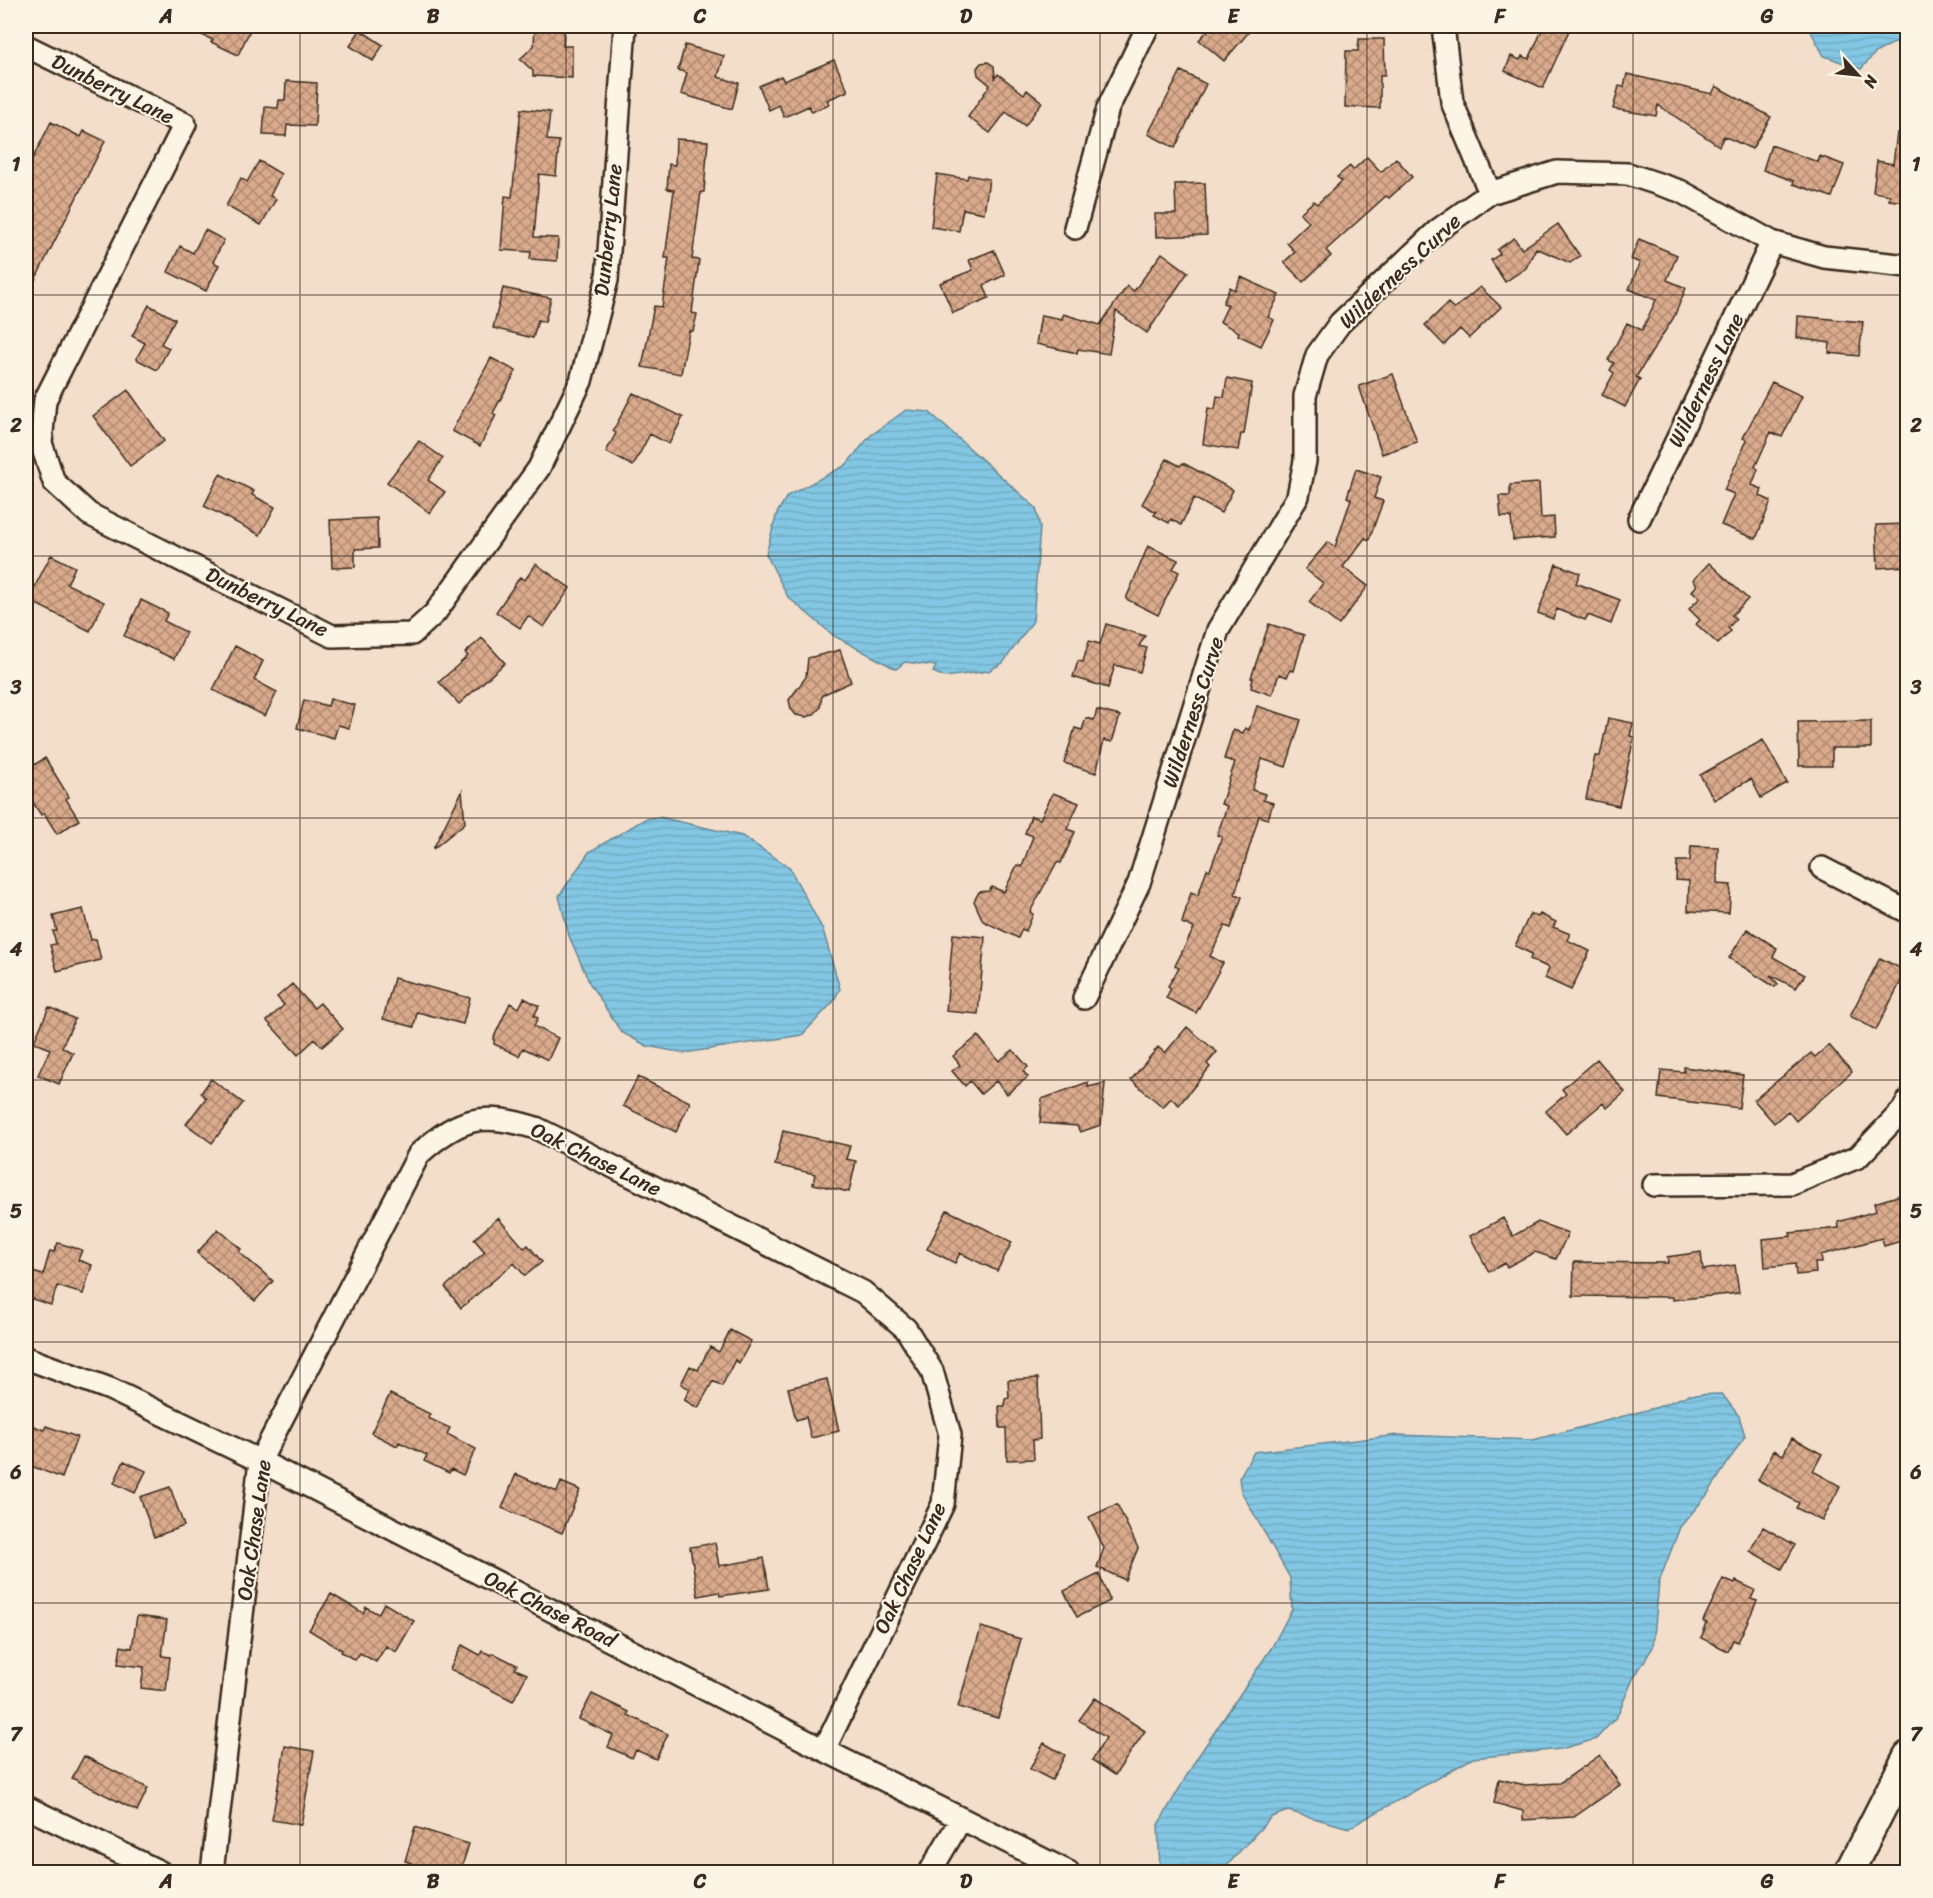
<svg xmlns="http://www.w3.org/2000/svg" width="1933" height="1898" viewBox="0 0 1933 1898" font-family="Sriracha,sans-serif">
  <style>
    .water { fill: url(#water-rules); stroke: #668895; stroke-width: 1.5 }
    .building { fill: url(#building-cross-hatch); stroke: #3b2a1e; stroke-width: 1.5 }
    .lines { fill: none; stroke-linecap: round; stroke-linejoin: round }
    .street-casing { stroke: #3b2a1e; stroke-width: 26 }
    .secondary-casing { stroke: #3b2a1e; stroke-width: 33 }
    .street { stroke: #fcf5e5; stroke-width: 21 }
    .secondary { stroke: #fcf5e5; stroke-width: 28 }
    .grid { fill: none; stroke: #3b2a1e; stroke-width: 1.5; stroke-opacity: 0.55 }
    .labels { text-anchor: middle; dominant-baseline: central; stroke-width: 4.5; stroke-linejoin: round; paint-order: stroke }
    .street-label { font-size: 21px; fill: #3b2a1e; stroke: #fcf5e5 }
    .neatline { fill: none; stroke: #3b2a1e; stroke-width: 2 }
    .grid-label { font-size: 20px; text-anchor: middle; font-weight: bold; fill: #3b2a1e }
  </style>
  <defs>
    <pattern id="water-rules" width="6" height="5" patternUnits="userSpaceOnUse" patternTransform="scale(1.5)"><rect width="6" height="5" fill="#83c7e4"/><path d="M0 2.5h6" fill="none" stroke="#72abc3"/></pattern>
    <pattern id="building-cross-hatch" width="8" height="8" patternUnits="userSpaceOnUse" patternTransform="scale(1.5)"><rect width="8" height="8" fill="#daaa8c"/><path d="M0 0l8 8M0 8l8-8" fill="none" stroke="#b28b72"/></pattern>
  </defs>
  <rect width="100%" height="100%" fill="#f2deca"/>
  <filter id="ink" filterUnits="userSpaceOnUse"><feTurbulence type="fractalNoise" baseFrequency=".0167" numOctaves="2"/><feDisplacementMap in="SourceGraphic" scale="12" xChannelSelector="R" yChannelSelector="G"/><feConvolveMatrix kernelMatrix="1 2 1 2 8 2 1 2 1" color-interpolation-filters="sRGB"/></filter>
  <g filter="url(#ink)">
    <path class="water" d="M1808 26H1907V36L1875 53 1861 69 1824 56Z
      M906 410 929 412 1036 508 1040 527 1033 621 1003 663 988 671 945 677 933 672 936 666 905 662 896 669 834 636 788 597 766 554 777 513 787 496 846 465 870 436Z
      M659 817 742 836 789 867 823 930 840 989 833 1002 802 1035 684 1053 647 1046 621 1032 590 984 569 936 559 896 589 852 645 819Z
      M1722 1394 1739 1416 1745 1436 1707 1495 1680 1527 1659 1582 1653 1647 1633 1679 1617 1716 1596 1739 1561 1749 1473 1758 1349 1828 1288 1811 1271 1817 1221 1872H1163L1160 1869 1158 1825 1197 1758 1272 1647 1292 1609 1290 1578 1241 1491 1239 1478 1254 1452 1398 1435 1533 1440 1658 1407 1688 1395Z"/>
    <path class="building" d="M182 26H252L238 55 211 42 213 40Z
      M535 26 564 28 563 46H572V78L533 76V71L520 59 534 46Z
      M1212 26H1254L1224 61 1199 40Z
      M1544 26H1571L1543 88 1505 71 1511 56 1520 60 1522 56 1529 59Z
      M360 30 383 45 373 61 350 46Z
      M1359 39H1384L1385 75H1380V108L1345 107 1346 51H1358Z
      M685 45 724 56 718 77 739 83 732 109 681 94 687 73 678 70Z
      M834 60 848 91 827 100 829 104 812 112 809 106 784 117 779 105 769 110 759 86 781 76 784 81Z
      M988 62 994 66 995 78 998 74 1024 94 1027 90 1042 102 1025 126 1006 112 990 133 968 117 990 85 978 75 977 68 981 63Z
      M1181 71 1206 84 1175 148 1148 134Z
      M1627 74 1712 94 1716 86 1771 117 1752 149 1724 136 1719 146 1658 105 1656 116 1613 109 1619 86 1624 87Z
      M286 81 317 83 315 126 287 125 286 136 263 135 265 107 278 108 279 100H285Z
      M521 109 550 112 547 140 559 141 556 176 539 174 534 237 558 238 557 261 530 259 531 252 501 250 505 196 512 197Z
      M51 122 81 137 84 131 105 141 26 298V172Z
      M1897 133H1908V196H1906L1905 202 1889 200 1890 195 1873 192 1877 161 1893 164Z
      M676 139 708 141 704 192H701L692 259 699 260 692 313 697 314 693 331H689L681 374 642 367 654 306 662 307 669 258H665L674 190 667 189 669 164 675 165Z
      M1771 145 1818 162 1820 156 1844 165 1832 197 1793 184 1794 181 1763 170Z
      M1367 157 1381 172 1396 158 1412 177 1389 198 1386 196 1326 250 1331 256 1303 282 1284 262 1295 252 1287 243 1309 222 1300 213 1314 201 1317 204 1342 181 1337 177 1350 166 1353 170Z
      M259 161 281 174 270 196 276 199 261 225 226 206 241 178 247 182Z
      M937 174 967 179 968 175 989 179 984 213 963 209 959 231 931 227Z
      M1205 183 1207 235 1156 237 1155 214H1176L1175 184Z
      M1558 224 1580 256 1570 263 1536 248 1526 268 1505 282 1491 260 1500 254 1497 250 1514 238 1522 249Z
      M205 230 224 240 213 262 219 265 206 291 168 272 180 246 193 253Z
      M1639 239 1677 255 1667 280 1686 288 1674 317 1636 377 1640 379 1625 407 1602 395 1614 373 1610 370 1614 363 1608 360 1627 323 1642 330 1656 300 1629 289 1640 263 1631 259Z
      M994 250 1005 275 984 285 989 298 953 313 940 283 973 270 969 260Z
      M1162 253 1188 272 1147 333 1116 311 1109 354 1078 349 1077 353 1036 344 1041 315 1062 319 1063 314 1100 325 1127 286 1134 291Z
      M1241 277 1279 295 1268 317 1274 320 1261 346 1238 335 1239 332 1220 322 1228 305 1223 303 1230 287 1235 290Z
      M1480 287 1501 307 1469 338 1460 329 1444 345 1425 325 1448 303 1454 309Z
      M503 288 551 298 545 322 538 320 533 338 493 328Z
      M149 305 175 319 161 344 169 348 157 370 136 359 145 343 132 336Z
      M1798 316 1863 322 1859 356 1829 353 1830 343 1797 338Z
      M491 358 516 371 493 413 496 415 480 446 452 431Z
      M1393 374 1417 442 1382 454 1359 386Z
      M1227 378 1252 383 1244 434H1241L1238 450 1203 444 1208 408 1215 409 1217 396 1224 397Z
      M1772 382 1802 396 1782 437 1771 432 1755 467 1758 469 1752 485 1762 489 1760 496 1771 501 1756 539 1721 525 1734 494 1724 490 1747 440 1743 438Z
      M128 390 164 441 130 466 93 416Z
      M633 393 683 417 669 444 650 434 633 466 606 452 616 433 613 431Z
      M419 441 443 458 428 480 445 492 430 513 387 482Z
      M1167 459 1180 466 1183 463 1233 490 1221 513 1194 498 1181 525 1171 519 1169 523 1154 515 1156 512 1142 504Z
      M1356 469 1381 477 1374 498 1383 501 1369 540 1365 538 1343 567 1368 586 1339 625 1309 602 1323 583 1305 569 1328 542 1335 547 1351 499 1347 497Z
      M220 474 254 491 252 495 275 507 260 535 204 506Z
      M1539 483 1541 518 1554 517 1555 537 1513 540 1511 517H1501L1499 496H1510V485Z
      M377 518 378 548 355 549V567L332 568 330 520Z
      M1908 524V566L1878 568 1876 525Z
      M1148 546 1178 560 1173 569 1179 572 1158 615 1126 599Z
      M51 555 75 567 67 584 104 602 90 631 28 600Z
      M1709 563 1748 599 1732 615 1736 619 1728 628 1731 631 1718 644 1696 624 1700 620 1689 609 1700 598 1692 591 1697 585 1693 580Z
      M536 564 570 588 544 627 528 616 520 628 496 612 520 577 525 580Z
      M1556 564 1580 573 1576 583 1620 600 1611 624 1588 615 1585 620 1557 609 1553 619 1538 613Z
      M141 600 168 613 164 621 186 632 174 659 124 636Z
      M1106 624 1145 636 1139 646 1147 648 1140 672 1115 665 1108 688 1073 677 1078 661 1083 662 1089 641 1100 644Z
      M1269 624 1304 635 1294 671 1290 670 1287 677 1279 674 1272 695 1251 688 1253 678H1251Z
      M482 638 505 663 459 704 439 682 468 656 465 653Z
      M235 646 263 661 254 680 277 692 265 716 213 690Z
      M840 650 851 682 822 695 820 708 813 715 806 717 796 715 791 709 789 700 806 677 808 658Z
      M330 699 355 705 349 728 338 725 334 738 297 728 304 700 328 706Z
      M1257 706 1301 720 1286 767 1262 759 1252 790 1265 794 1263 800 1273 803 1268 819 1259 816 1235 894 1242 897 1231 928 1225 926 1210 956 1223 963 1196 1013 1166 998 1171 988 1168 986 1179 968 1175 966 1194 928 1182 923 1191 892 1198 895 1207 869 1210 870 1222 837 1217 835 1227 806 1221 804 1235 762 1224 759 1233 730 1243 733 1245 728 1249 730Z
      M1097 710 1120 716 1112 742 1104 740 1096 773 1064 763 1075 728 1082 730 1086 718 1094 720Z
      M1608 718 1633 723 1630 736 1634 737 1619 806 1586 799 1595 756H1600Z
      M1871 721V748H1832V766H1799L1798 722Z
      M1763 740 1787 783 1761 798 1751 779 1714 800 1700 775Z
      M45 758 69 797 66 799 79 820 57 834 44 813 41 815 26 792V770Z
      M462 791 465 823 433 849Z
      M1053 793 1079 803 1067 829 1075 832 1061 863 1057 862 1030 912 1033 914 1026 931 1022 929 1018 938 983 921 974 901 979 892 989 891 992 887 1004 892 1017 865 1022 867 1033 836 1025 833 1031 816 1040 819Z
      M1691 846 1718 847 1717 884 1731 885 1729 913 1688 911 1689 881 1676 880 1677 861H1690Z
      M83 909 91 940 96 939 101 960 57 971 50 945 56 944 53 931H57L53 916Z
      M1530 914 1538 917 1540 914 1556 922 1553 927 1570 934 1567 940 1590 951 1571 990 1545 978 1549 968 1530 959 1532 954 1515 946Z
      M1747 929 1777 948 1773 957 1805 975 1796 988 1770 975 1778 984 1775 987 1729 958Z
      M953 934 985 937 978 1014 946 1011Z
      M1880 958 1906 971 1876 1030 1850 1016Z
      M394 978 470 998 463 1024 417 1012 414 1027 383 1019Z
      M292 984 314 1008 320 1003 343 1029 322 1047 315 1039 298 1055 267 1021 284 1005 277 997Z
      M524 998 539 1006 534 1016 538 1018 534 1026 558 1038 548 1060 523 1048 519 1056 494 1044V1037L510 1003 519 1008Z
      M49 1007 75 1019 62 1047 73 1053 59 1084 38 1075 50 1049 34 1042Z
      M1187 1027 1217 1052 1207 1064 1210 1067 1179 1105 1171 1098 1163 1107 1131 1080 1158 1047 1165 1053Z
      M978 1036 999 1061 1013 1050 1028 1067 1023 1071 1028 1077 1007 1094 996 1081 981 1094 970 1081 965 1086 952 1071 960 1065 953 1056Z
      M1829 1045 1852 1072 1796 1121 1788 1111 1774 1123 1754 1100 1811 1053 1815 1057Z
      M1597 1059 1625 1092 1607 1108 1603 1103 1566 1134 1546 1111 1566 1094 1562 1089Z
      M1684 1067 1743 1075 1739 1108 1658 1098 1661 1070 1684 1072Z
      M638 1077 690 1102 676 1132 623 1106Z
      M211 1079 243 1103 212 1143 186 1124 206 1098 201 1093Z
      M1088 1082V1087L1105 1083 1101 1125 1080 1132 1077 1126 1040 1123 1042 1099Z
      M783 1131 850 1146 846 1159 856 1161 849 1192 813 1184 815 1174 775 1165Z
      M1901 1195 1908 1218V1239L1884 1246 1882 1238 1821 1255 1822 1263H1815L1816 1273 1796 1275 1795 1264 1765 1267 1763 1239 1791 1236 1790 1233 1839 1228 1838 1222 1876 1211 1874 1203Z
      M947 1210 1012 1242 997 1271 960 1253 955 1263 927 1249Z
      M498 1218 524 1248 528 1245 542 1262 525 1276 514 1263 461 1308 445 1287 485 1252 474 1239Z
      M1503 1218 1513 1236 1538 1222 1568 1233 1556 1259 1535 1252 1507 1267 1505 1263 1489 1272 1470 1236Z
      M218 1229 241 1249 239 1252 273 1281 255 1301 197 1253Z
      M58 1243 82 1250 78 1260 92 1265 83 1294 57 1286 51 1305 26 1297V1270L43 1275 50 1251 54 1252Z
      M1701 1252 1703 1270 1735 1265 1739 1293 1673 1300V1297L1573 1296 1574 1262 1668 1263 1667 1257Z
      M730 1330 751 1341 739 1363 735 1360 722 1386 713 1381 698 1408 684 1400 690 1389 681 1384 690 1366 698 1370 710 1347 719 1352Z
      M1038 1378 1040 1439 1033 1440 1034 1459 1007 1460 1006 1428H1000L999 1406H1005V1399L1009 1398 1008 1380Z
      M827 1379 839 1431 811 1438 806 1417 796 1420 788 1388Z
      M390 1394 430 1414 428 1418 450 1428 447 1434 476 1449 463 1475 451 1469 449 1473 424 1461 427 1455 399 1442 397 1446 371 1433Z
      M26 1423 44 1430 46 1426 77 1437 62 1478 26 1464Z
      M1792 1438 1822 1454 1813 1471 1840 1486 1822 1521 1796 1508 1799 1503 1758 1480 1774 1450 1783 1455Z
      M124 1461 146 1471 135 1493 114 1483Z
      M516 1474 557 1492 561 1482 580 1490 562 1533 502 1508Z
      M170 1487 184 1526 154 1537 140 1497Z
      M1117 1504 1138 1548 1125 1580 1097 1567 1104 1548 1089 1517Z
      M1763 1527 1795 1545 1782 1569 1750 1551Z
      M715 1543 719 1566 764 1558 769 1589 720 1596 719 1592 698 1596 690 1547Z
      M1099 1574 1110 1601 1077 1617 1064 1591Z
      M1723 1579 1735 1584 1736 1581 1755 1590 1751 1599 1757 1601 1738 1642 1733 1640 1728 1651 1701 1638 1707 1623 1703 1621Z
      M331 1594 363 1613 366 1607 378 1614 384 1603 414 1621 396 1652 386 1646 376 1662 360 1653 355 1660 341 1652 342 1650 309 1630Z
      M137 1616 167 1620 162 1656 170 1657 166 1691 141 1688 144 1667 118 1664 121 1646 132 1648Z
      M981 1627 1021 1639 998 1718 958 1707Z
      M462 1645 480 1655 482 1651 491 1655 493 1653 517 1665 515 1669 527 1674 513 1701 450 1669Z
      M592 1694 629 1712 628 1715 668 1734 656 1759 636 1750 632 1758 608 1747 613 1735 579 1719Z
      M1095 1698 1145 1731 1115 1775 1092 1760 1106 1738 1079 1720Z
      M1044 1743 1065 1755 1052 1780 1030 1769Z
      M285 1746 314 1751 301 1825 272 1820Z
      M1600 1755 1620 1785 1574 1817 1523 1820V1811L1494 1803 1499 1779 1525 1785 1560 1783Z
      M84 1756 148 1788 137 1811 72 1778Z
      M415 1827 469 1844 460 1872H428L429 1869 405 1861Z"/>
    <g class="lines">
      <g class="street-casing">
        <path id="street" d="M1443 26 1452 102 1490 193
          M26 46 185 124 45 400 41 443 54 482 89 514 332 636 412 634 435 613 539 468 581 381 607 280 625 26
          M1075 228 1108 108 1148 26
          M1639 519 1772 242
          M1822 868 1908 912
          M1084 998 1139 883 1218 630 1298 496 1305 461V396L1317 355 1340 323 1438 230 1490 193 1557 172 1628 174 1680 191 1772 242 1824 257 1908 266
          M1654 1185 1792 1184 1858 1157 1903 1110 1908 1101
          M26 1358 110 1389 260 1461 824 1750 1068 1872
          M26 1807 160 1872
          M212 1872 260 1461 419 1154C461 1116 483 1112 536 1128L863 1292 906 1329 932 1371 950 1435 943 1504 824 1750
          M930 1872 961 1819"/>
      </g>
      <g class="secondary-casing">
        <path id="secondary" d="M1849 1872 1908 1756"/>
      </g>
      <use href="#street" class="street"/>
      <use href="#secondary" class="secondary"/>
    </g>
  </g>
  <path class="grid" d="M300 26V1872M566 26V1872M833 26V1872M1100 26V1872M1367 26V1872M1633 26V1872M26 295H1908M26 556H1908M26 818H1908M26 1080H1908M26 1342H1908M26 1603H1908"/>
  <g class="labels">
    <g class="street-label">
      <text transform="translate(113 89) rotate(26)">Dunberry Lane</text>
      <text transform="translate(608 230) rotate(-84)">Dunberry Lane</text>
      <text transform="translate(1400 271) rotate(-43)">Wilderness Curve</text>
      <text transform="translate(1706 380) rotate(-64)">Wilderness Lane</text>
      <text transform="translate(267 602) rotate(26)">Dunberry Lane</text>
      <text transform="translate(1193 712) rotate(-72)">Wilderness Curve</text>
      <text transform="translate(596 1159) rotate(26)">Oak Chase Lane</text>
      <text transform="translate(254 1530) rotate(-82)">Oak Chase Lane</text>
      <text transform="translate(910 1568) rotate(-65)">Oak Chase Lane</text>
      <text transform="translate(550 1609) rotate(27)">Oak Chase Road</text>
    </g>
  </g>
  <rect width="1933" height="1898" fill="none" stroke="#fcf5e5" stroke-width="66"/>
  <g transform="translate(1858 75) rotate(117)" stroke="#fcf5e5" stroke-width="4.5" paint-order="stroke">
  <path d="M0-4.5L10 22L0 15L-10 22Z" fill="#3b2a1e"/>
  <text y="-9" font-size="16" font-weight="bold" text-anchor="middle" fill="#3b2a1e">N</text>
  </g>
  <rect x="33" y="33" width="1867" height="1832" class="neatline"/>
  <g class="grid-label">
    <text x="166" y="23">A</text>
    <text x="433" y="23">B</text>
    <text x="700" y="23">C</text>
    <text x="966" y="23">D</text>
    <text x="1233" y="23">E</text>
    <text x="1500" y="23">F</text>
    <text x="1767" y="23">G</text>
    <text x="16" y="171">1</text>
    <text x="1916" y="171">1</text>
    <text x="16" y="432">2</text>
    <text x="1916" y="432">2</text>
    <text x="16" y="694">3</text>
    <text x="1916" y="694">3</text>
    <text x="16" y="956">4</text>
    <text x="1916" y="956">4</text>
    <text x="16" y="1218">5</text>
    <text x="1916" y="1218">5</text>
    <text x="16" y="1479">6</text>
    <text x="1916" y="1479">6</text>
    <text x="16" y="1741">7</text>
    <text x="1916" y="1741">7</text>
    <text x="166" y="1888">A</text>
    <text x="433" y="1888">B</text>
    <text x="700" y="1888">C</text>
    <text x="966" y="1888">D</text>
    <text x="1233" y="1888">E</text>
    <text x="1500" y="1888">F</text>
    <text x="1767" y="1888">G</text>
  </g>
</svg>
